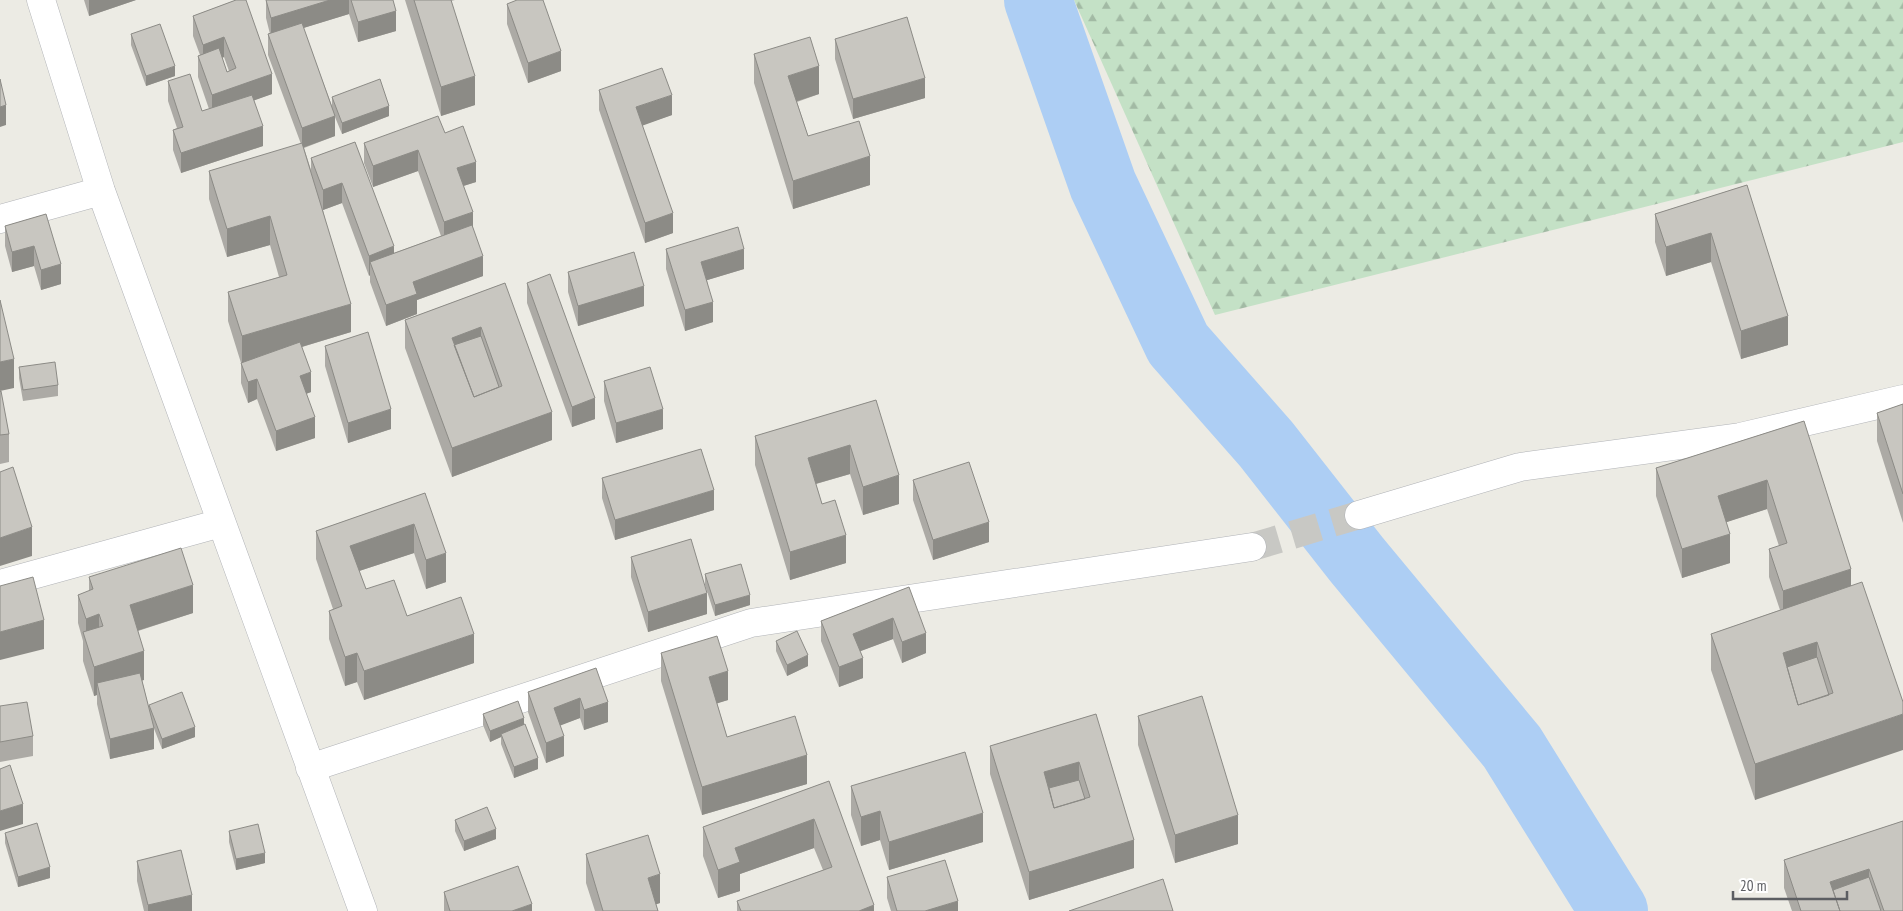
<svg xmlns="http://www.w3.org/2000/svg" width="1903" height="911" viewBox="0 0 1903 911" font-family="'PT Sans Narrow',sans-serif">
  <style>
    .forest { fill: url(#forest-firs) }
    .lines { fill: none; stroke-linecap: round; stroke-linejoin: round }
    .river { stroke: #adcef4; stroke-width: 68 }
    .street-tunnel { stroke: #c8c8c4; stroke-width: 28; stroke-dasharray: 28 14; stroke-linecap: butt }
    .street-casing { stroke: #b1b3b7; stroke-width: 29 }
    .street { stroke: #fff; stroke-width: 28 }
    .wall { fill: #acaaa5; fill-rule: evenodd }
    .shaded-wall { fill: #8c8b86 }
    .building { fill: #c8c6c0; stroke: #8c8b86; fill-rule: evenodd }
  </style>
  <defs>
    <pattern id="forest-firs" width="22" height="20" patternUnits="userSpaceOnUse" patternTransform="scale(1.25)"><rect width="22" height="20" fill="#c4e1c6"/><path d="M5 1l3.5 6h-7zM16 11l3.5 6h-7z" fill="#a2baa4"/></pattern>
  </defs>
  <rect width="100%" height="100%" fill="#ecebe4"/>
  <path class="forest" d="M1074 0H1903V142L1215 315Z"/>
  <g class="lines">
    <path class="river" d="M1038 0 1103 185 1178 344 1266 444 1357 560 1512 747 1614 911"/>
    <path class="street-tunnel" d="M1252 547 1359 515"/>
    <g class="street-casing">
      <path id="street" d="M41 0 101 191 363 911
        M0 219 101 191
        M1359 515 1520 467 1740 437 1903 399
        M0 584 221 523
        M310 768 751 623 1252 547"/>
    </g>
    <use href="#street" class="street"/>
  </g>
  <path class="wall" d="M84 0H136L89 16Z
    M236 0 272 94 254 100 263 146 181 173 173 150V130L177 128 168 101V81L202 111 209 109 198 77V56L200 55 193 36V16ZM224 57 229 71 227 72 222 58Z
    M266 0H393L396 31 358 42 349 14 303 28 332 106V97L389 116 342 134 335 117V136L304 148 311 170V158L355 142 394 253 441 236 418 171 373 187 364 163V143L445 133 476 182 463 186 483 276 417 300V314L386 326 370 282V275L369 276 342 203 323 210 351 332 302 347 311 392 306 394 315 438 276 451 257 399 248 403 241 383V363L228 321V292L279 277 270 245 227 257 209 199V171L301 144 268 55V34H270L266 18Z
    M405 0H455L451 1 475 105 441 116Z
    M507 4 561 71 528 83 507 24Z
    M131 34 175 76 146 86 131 45Z
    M835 39 925 98 853 119 835 59Z
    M754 54 819 94 797 102 808 136 870 185 793 209 754 83Z
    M599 90 672 115 642 125 673 233 645 243 599 110Z
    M1747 185 1788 345 1741 359 1711 262 1666 276 1655 242V214Z
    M46 214 61 284 41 290 34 266 12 272 5 246V226Z
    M666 249 744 269 707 280 713 322 685 331 666 269Z
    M568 272 644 306 578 326 568 292Z
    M505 283 552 440 452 477 405 348V320Z
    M527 283 595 419 572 427 527 303Z
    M325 346 391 429 348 443 325 366Z
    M19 367 58 385V396L23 401 19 378Z
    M604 381 663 429 616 443 604 401Z
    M0 392 9 434V462L0 464Z
    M876 400 899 504 863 515 850 474 816 484 822 504 846 563 790 580 755 465V436Z
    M1903 404V523L1877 441V413Z
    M1804 421 1851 586 1903 702 1755 800 1711 670V634L1780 610 1769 577V549L1779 546 1767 509 1726 522 1730 563 1682 578 1656 496V468Z
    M602 478 714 510 615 540 602 498Z
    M913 480 989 542 933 560 913 500Z
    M425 493 446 582 426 589 414 553 359 571 366 589 407 616 474 663 364 700 357 682 345 686 329 639V611L333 609 316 559V531Z
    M631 557 707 614 648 632 631 577Z
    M705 574 750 605 715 616 705 585Z
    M89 577 193 613 138 631 144 680H142L149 709V705L195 737 162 749 153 726 154 749 110 759 97 704V695L94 696 83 661V641L78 623V595L89 591Z
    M909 587 926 653 902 663 893 639 860 651 863 678 839 687 821 641V621Z
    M776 641 808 666 787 676 776 651Z
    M661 653 728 700 717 703 727 737 807 784 702 815 661 681Z
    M596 668 608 722 584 730 580 718 560 725 564 756 546 763 528 712V692Z
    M0 706 33 736V756L0 762Z
    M483 714 524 725 538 769 514 778 501 744V737L490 742 483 725Z
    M1096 714 1134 868 1029 900 990 774V746Z
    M1138 716 1238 844 1175 863 1138 745Z
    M829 781 874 911H737V901L823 870 814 848 740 874V891L718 898 703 856V827Z
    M851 786 983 842 889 870 880 840 861 846 851 815Z
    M455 820 496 839 464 851 455 831Z
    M1903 821V911H1792L1784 888V860Z
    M229 831 265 863 236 870 229 842Z
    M5 833 50 878 18 887 5 843Z
    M586 854 660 903 656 904 658 911H595L586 883Z
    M137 861 192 911H144L137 881Z
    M887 877 958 911H891L887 898Z
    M444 892 532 911H444Z"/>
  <path class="shaded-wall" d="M89 0H136L89 16Z
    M330 0H349V14L271 38V18Z
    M396 11V31L358 42V22Z
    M224 37V57L203 65V45Z
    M561 51V71L528 83V63Z
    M175 66V76L146 86V76Z
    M819 66V94L788 104V76Z
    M272 74V94L212 116V95Z
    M475 76V105L441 116V87Z
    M925 78V98L853 119V99Z
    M672 95V115L636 128V107Z
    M6 105V125L0 127V107Z
    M389 106V116L342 134V123Z
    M335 116V136L302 148V128Z
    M263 126V146L181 173V153Z
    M418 150V171L373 187V166Z
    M870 156V185L793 209V181Z
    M476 162V182L457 188V168Z
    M342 183V203L323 210V190Z
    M473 212V232L444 243V222Z
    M673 213V233L645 243V223Z
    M270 216V245L227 257V229Z
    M1711 233V262L1666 276V247Z
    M34 246V266L12 272V252Z
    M394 246V266L370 262V275L369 276V256Z
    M744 249V269L701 282V262Z
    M483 256V276L417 300V314L386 326V305L413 282Z
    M61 264V284L41 290V270Z
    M644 286V306L578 326V306Z
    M713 302V322L685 331V310Z
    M351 304V332L242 365V336Z
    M1788 316V345L1741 359V331Z
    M481 327V356L458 364 452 338Z
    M14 359V388L0 391V362Z
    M311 372V392L300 396V376Z
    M257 379V399L248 403V382Z
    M595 398V419L572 427V407Z
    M391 409V429L348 443V423Z
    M663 409V429L616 443V423Z
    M552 412V440L452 477V448Z
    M315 417V438L276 451V431Z
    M850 445V474L808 486V458Z
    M899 475V504L863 515V487Z
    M1767 480V509L1718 525V496Z
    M714 490V510L615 540V520Z
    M989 522V542L933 560V540Z
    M414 524V553L350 574V546Z
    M32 527V556L0 566V538Z
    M1730 534V563L1682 578V549Z
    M846 535V563L790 580V552Z
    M446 553V582L426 589V560Z
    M1851 569V598L1783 619V591Z
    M193 585V613L130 633V605Z
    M707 593V614L648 632V612Z
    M750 595V605L715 616V605Z
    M99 614V643L86 640V619Z
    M893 618V639L853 654V634Z
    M44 620V649L0 660V632Z
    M926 633V653L902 663V642Z
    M474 634V663L364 700V671Z
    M1817 642V677L1788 687 1783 653Z
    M144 651V680L100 694 97 683V695L94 696V667Z
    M357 653V682L345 686V657Z
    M808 655V666L787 676V665Z
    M863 658V678L839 687V667Z
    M728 671V700L709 706V677Z
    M580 698V718L554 728V708Z
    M608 702V722L584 730V710Z
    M1903 714V750L1755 800V764Z
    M524 718V728L501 734V737L490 742V731Z
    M195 727V737L162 749V739Z
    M154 728V749L110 759V739Z
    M564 736V756L546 763V743Z
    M807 755V784L702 815V787Z
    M538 758V769L514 778V767Z
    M1079 762V790L1047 799 1044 772Z
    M23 804V824L0 831V811Z
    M880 811V840L861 846V817Z
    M983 813V842L889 870V842Z
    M1238 815V844L1175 863V835Z
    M814 819V848L740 874V891L718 898V870L735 848Z
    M496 829V839L464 851V841Z
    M1134 840V868L1029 900V872Z
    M265 853V863L236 870V859Z
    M50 867V878L18 887V877Z
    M1869 869V897L1836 909 1830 882Z
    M660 874V903L648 907V878Z
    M192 895V911H148V905Z
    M958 901V911H925Z
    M532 904V911H512Z
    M874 905V911H859Z"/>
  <path class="building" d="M236 0H246L272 74 212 95 198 56 219 48 227 72 236 68 224 37 203 45 193 16Z
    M266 0H330L271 18Z
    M351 0H393L396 11 358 22Z
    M414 0H451L475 76 441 87Z
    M517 0H543L561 51 528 63 507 4Z
    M907 17 925 78 853 99 835 39Z
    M302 23 335 116 302 128 268 34Z
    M160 24 175 66 146 76 131 34Z
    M810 37 819 66 788 76 808 136 859 121 870 156 793 181 754 54Z
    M662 68 672 95 636 107 673 213 645 223 599 90Z
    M190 74 202 111 252 95 263 126 181 153 173 130 183 127 168 81Z
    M0 79 6 105 0 107Z
    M380 79 389 106 342 123 332 97Z
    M438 116 445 133 463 126 476 162 457 168 473 212 444 222 418 150 373 166 364 143Z
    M355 142 394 246 369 256 342 183 323 190 311 158Z
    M302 143 351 304 242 336 228 292 287 275 270 216 227 229 209 171Z
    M1747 185 1788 316 1741 331 1711 233 1666 247 1655 214Z
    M46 214 61 264 41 270 34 246 12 252 5 226Z
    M472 225 483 256 413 282 417 294 386 305 370 262Z
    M738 227 744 249 701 262 713 302 685 310 666 249Z
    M634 252 644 286 578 306 568 272Z
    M550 274 595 398 572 407 527 283Z
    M505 283 552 412 452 448 405 320ZM481 327 502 386 474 397 452 338Z
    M0 300 14 359 0 362Z
    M368 332 391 409 348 423 325 346Z
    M481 336 499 387 474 397 454 345Z
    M300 342 311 372 300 376 315 417 276 431 257 379 248 382 241 363Z
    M55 362 58 385 23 390 19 367Z
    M650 367 663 409 616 423 604 381Z
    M1 391 9 434 0 435V392Z
    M876 400 899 475 863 487 850 445 808 458 822 504 835 500 846 535 790 552 755 436Z
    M1903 404V494L1877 413Z
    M1804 421 1851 569 1783 591 1769 549 1787 543 1767 480 1718 496 1730 534 1682 549 1656 468Z
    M701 449 714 490 615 520 602 478Z
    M969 462 989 522 933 540 913 480Z
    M13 467 32 527 0 538V472Z
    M425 493 446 553 426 560 414 524 350 546 366 589 394 580 407 616 461 597 474 634 364 671 357 653 345 657 329 611 342 606 316 531Z
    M691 539 707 593 648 612 631 557Z
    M181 548 193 585 130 605 144 651 94 667 83 632 103 626 99 614 86 619 78 595 93 589 89 577Z
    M741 564 750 595 715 605 705 574Z
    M33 577 44 620 0 632V586Z
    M1862 582 1903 702V714L1755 764 1711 634ZM1817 642 1833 693 1798 705 1783 653Z
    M909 587 926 633 902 642 893 618 853 634 863 658 839 667 821 621Z
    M797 631 808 655 787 665 776 641Z
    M717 636 728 671 709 677 727 737 795 716 807 755 702 787 661 653Z
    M1817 657 1829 695 1798 705 1787 667Z
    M596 668 608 702 584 710 580 698 554 708 564 736 546 743 528 692Z
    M140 673 154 728 110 739 97 683Z
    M182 692 195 727 162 739 149 705Z
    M1202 696 1238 815 1175 835 1138 716Z
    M518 701 524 718 490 731 483 714Z
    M27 702 33 736 0 742V706Z
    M1096 714 1134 840 1029 872 990 746ZM1079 762 1090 797 1054 808 1044 772Z
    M525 724 538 758 514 767 501 734Z
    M965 752 983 813 889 842 880 811 861 817 851 786Z
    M10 765 23 804 0 811V769Z
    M1079 780 1085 799 1054 808 1049 788Z
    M829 781 874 905 859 911H741L737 901 832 867 814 819 735 848 740 862 718 870 703 827Z
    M487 807 496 829 464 841 455 820Z
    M1903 821V911H1884L1869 869 1830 882 1840 911H1801L1784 860Z
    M37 823 50 867 18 877 5 833Z
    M258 824 265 853 236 859 229 831Z
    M648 835 660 874 648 878 658 911H603L586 854Z
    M181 850 192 895 148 905 137 861Z
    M945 860 958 901 925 911H897L887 877Z
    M518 866 532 904 512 911H450L444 892Z
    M1869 877 1881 911H1840L1833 890Z
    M1163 879 1173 911H1069Z"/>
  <path d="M1733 891v8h114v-8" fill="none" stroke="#5c5e62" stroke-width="2.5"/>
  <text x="1740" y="891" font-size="15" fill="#5c5e62" stroke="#ffffff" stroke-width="4" paint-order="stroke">20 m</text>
</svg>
